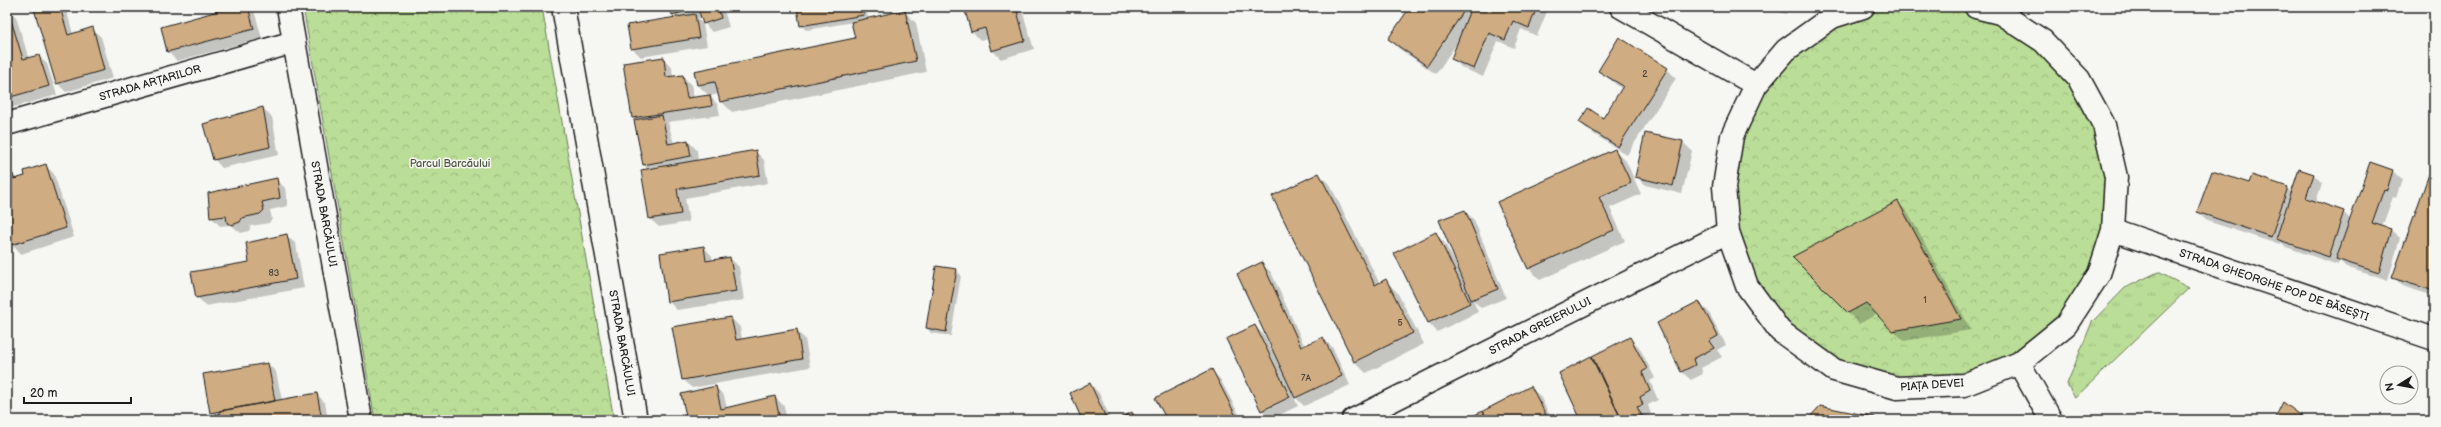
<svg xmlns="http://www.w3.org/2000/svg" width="2441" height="427" viewBox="0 0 2441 427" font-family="'Balsamiq Sans',sans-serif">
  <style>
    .grass { fill: url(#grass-tufts); stroke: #6b7c5a }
    .park { fill: url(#park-crowns); stroke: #6b7c5a }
    .shadow { fill: #0003 }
    .building { fill: #cfac82; stroke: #1c1c1c }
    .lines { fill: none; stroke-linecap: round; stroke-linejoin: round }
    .minor-casing { stroke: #1c1c1c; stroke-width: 25 }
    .tertiary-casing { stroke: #1c1c1c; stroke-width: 25 }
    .minor { stroke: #f6f6f2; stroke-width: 22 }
    .tertiary { stroke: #f6f6f2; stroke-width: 22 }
    .labels { text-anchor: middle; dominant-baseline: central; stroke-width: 3; stroke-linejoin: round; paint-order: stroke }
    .number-label { font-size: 9px; fill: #494036 }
    .street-label { font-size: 11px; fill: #1c1c1c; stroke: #f6f6f2 }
    .park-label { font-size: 11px; fill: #4b5641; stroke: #f6f6f2 }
  </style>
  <defs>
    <pattern id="grass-tufts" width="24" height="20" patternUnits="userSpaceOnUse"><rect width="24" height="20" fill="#badd97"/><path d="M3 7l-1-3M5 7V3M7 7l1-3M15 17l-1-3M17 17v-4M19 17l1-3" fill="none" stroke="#9fbd82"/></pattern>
    <pattern id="park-crowns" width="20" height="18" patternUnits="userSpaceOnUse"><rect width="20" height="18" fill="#badd97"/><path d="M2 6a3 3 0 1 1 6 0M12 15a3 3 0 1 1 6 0" fill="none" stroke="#9fbd82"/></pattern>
  </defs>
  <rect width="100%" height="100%" fill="#f6f6f2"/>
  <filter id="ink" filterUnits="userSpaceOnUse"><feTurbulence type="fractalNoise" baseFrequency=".025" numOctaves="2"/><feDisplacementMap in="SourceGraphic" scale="8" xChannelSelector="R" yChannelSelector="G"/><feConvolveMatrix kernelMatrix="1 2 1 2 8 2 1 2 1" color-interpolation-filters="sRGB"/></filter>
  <g filter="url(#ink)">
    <path class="grass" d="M2158 272 2189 288 2075 398 2067 384 2092 322 2125 288Z"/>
    <path class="park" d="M1729 194a191 191 0 1 1 382 0a191 191 0 1 1-382 0Z
      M303 7H542L614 420H375Z"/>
    <path class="shadow" d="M44 7H62L67 12 73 34 92 29 101 37 113 78 66 92 57 83Z
      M218 7H253L262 38 177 61 168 52 162 27 220 12Z
      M671 7H723L729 27 712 32 704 23 702 17 698 19 703 24 707 46 641 57 632 48 677 18Z
      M810 7H866L868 19 905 12 916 23 926 72 732 112 721 101 719 94 710 96 718 105 720 115 668 122 674 144 688 141 697 150 698 161 756 152 764 160 768 183 685 198 689 222 659 227 650 219 648 170 644 165 633 118 663 58 672 67 673 77 683 76 691 85 694 98 709 96 698 85 695 72 856 39 853 22 806 30 801 25Z
      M965 7H1021L1034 49 1001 59 992 50 988 38 980 40 972 31Z
      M1412 7H1463L1470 13 1472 7H1549L1537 36 1521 29 1514 48 1498 41 1483 77 1461 67 1452 58 1457 43 1436 74 1398 48 1390 39Z
      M1763 7H1788L1786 14Z
      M7 8 16 17 29 59 39 56 47 64 57 95 7 109Z
      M1620 38 1667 69 1676 78 1627 155 1589 131 1580 122 1603 119 1622 89 1599 71Z
      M263 108 272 117 279 155 222 168 214 159Z
      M1646 134 1683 142 1692 151 1682 194 1645 185 1637 177Z
      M1615 150 1626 161 1641 194 1610 208 1625 241 1540 280 1529 268Z
      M2371 163 2393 171 2402 180 2396 198 2393 197 2382 227 2391 230 2400 238 2388 281 2346 267 2339 260 2338 265 2286 247 2281 242 2280 245 2207 221 2198 212 2250 184 2287 188 2292 193 2313 174 2322 183 2316 202 2343 212 2351 220Z
      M45 165 54 174 74 237 21 254 12 245 7 229V177L13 175 17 179Z
      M1319 174 1330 185 1380 284 1386 281 1397 292 1424 344 1366 373 1355 362 1273 197Z
      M2434 177V296L2402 286 2394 277Z
      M276 179 285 188 288 206 270 210 272 219 269 223 251 226 249 231 241 233 231 225 220 226 211 217Z
      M1898 202 1909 214 1971 330 1904 341 1877 314 1859 324 1794 257Z
      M1465 211 1474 220 1506 298 1481 308 1473 300 1478 312 1437 332 1429 323 1395 253 1436 234 1444 242 1464 278Z
      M287 236 296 244 304 288 206 306 197 297Z
      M704 247 712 256 713 261 730 258 739 267 744 300 677 310 668 301Z
      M1262 264 1271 272 1305 347 1323 338 1332 347 1350 385 1304 406 1293 395 1298 406 1271 419 1262 410 1255 326 1264 335 1272 351H1274Z
      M956 270 961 275 951 336 931 333 927 328Z
      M1699 303 1708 311 1726 345 1717 350 1722 357 1701 368 1703 374 1691 380 1682 372 1658 323Z
      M731 318 740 327 742 340 796 330 805 339 810 367 692 388 683 379Z
      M1630 338 1639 347 1655 378 1650 381 1658 400 1648 405 1651 414 1645 416 1647 420H1582L1560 374Z
      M268 364 276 372 282 400 317 394 325 403 328 420H219L211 412Z
      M1211 370 1220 379 1242 420H1168Z
      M1090 384 1099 393 1111 420H1083Z
      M716 387 724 396 727 408 775 397 784 406 787 420H688Z
      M1531 388 1540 396 1552 420H1467Z"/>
    <path class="building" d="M7 7 23 59 39 55 49 86 7 98Z
      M40 7H60L68 35 93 27 104 70 56 84 34 9Z
      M217 7H248L254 29 167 52 161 27 218 11Z
      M670 7H718L721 18 703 24 698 8 672 15Z
      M804 7H863L864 15 800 26 797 8Z
      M964 7H1016L1025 41 991 51 985 28 971 32Z
      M1410 7 1466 8 1427 66 1388 39Z
      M1471 7H1537L1529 28 1513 21 1505 40 1489 33 1474 69 1451 59Z
      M905 10 916 61 720 102 715 82 697 85 694 71 855 38 851 22Z
      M695 14 699 38 631 49 627 25Z
      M1619 37 1668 68 1618 147 1579 122 1588 108 1603 118 1623 86 1598 71Z
      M664 57 666 77 683 75 687 98 710 95 712 106 632 118 623 63Z
      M263 107 270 147 213 160 203 124Z
      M662 115 668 144 688 140 691 156 643 165 634 120Z
      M1645 133 1683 141 1673 186 1635 177Z
      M1615 149 1631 183 1599 197 1614 230 1528 269 1497 202Z
      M756 150 760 175 677 189 681 214 649 219 641 170Z
      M2370 162 2393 170 2387 190 2384 189 2372 223 2391 229 2379 273 2336 259Z
      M46 164 66 228 11 245 7 232V176L13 174 14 179 25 176 24 171Z
      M2299 169 2314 174 2306 198 2344 211 2329 257 2276 239Z
      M2212 171 2249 183 2252 175 2288 187 2271 237 2197 212Z
      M1319 173 1375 285 1386 279 1413 333 1354 362 1272 196Z
      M2429 174 2434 176V291L2392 278Z
      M277 178 280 198 262 202 264 210 260 214 242 218 240 222 232 225 227 223 226 216 210 218 208 193Z
      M1898 201 1961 319 1892 331 1866 303 1848 313 1792 257Z
      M1465 210 1498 289 1471 300 1439 220Z
      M1436 232 1470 303 1428 323 1394 253Z
      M287 234 296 279 196 298 191 272 249 262 246 243Z
      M704 246 706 261 730 257 736 291 667 302 660 253Z
      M1262 262 1301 347 1323 337 1342 376 1295 398 1237 274Z
      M936 266 957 269 946 332 926 328Z
      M1699 301 1718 336 1709 341 1714 348 1693 359 1695 365 1681 372 1657 323Z
      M731 317 736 340 797 329 802 359 682 380 672 327Z
      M1255 325 1290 397 1261 411 1226 339Z
      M1630 337 1647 369 1642 372 1650 391 1640 397 1643 405 1637 407 1644 420H1622L1592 356Z
      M1591 356 1620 417 1613 420H1581L1559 373Z
      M268 363 275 401 210 413 203 374Z
      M1212 369 1238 420H1167L1155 398Z
      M1090 383 1107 420H1082L1070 393Z
      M716 386 721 409 775 396 780 420H687L681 394Z
      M1531 386 1546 415 1542 417 1544 420H1487L1483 411Z
      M317 393 322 420H220L219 411Z
      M2283 402 2307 420H2274Z
      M1820 406 1875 417V420H1807Z
      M1483 411 1487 420H1464Z
      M1132 412 1136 420H1117Z"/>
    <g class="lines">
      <g class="minor-casing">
        <path id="minor" d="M288 7 361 420
          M1621 7 1756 85
          M1863 7 1832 17 1786 50 1756 85 1732 136 1724 187 1728 232 1747 286 1780 331 1834 370 1897 388 1964 385 2019 363 2066 325 2099 274 2113 230 2116 177 2104 125 2079 79 2043 41 2000 13 1976 7
          M7 124 294 42
          M2113 230 2434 339
          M2019 363 2051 420
          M1353 420 1728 232"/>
      </g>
      <g class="tertiary-casing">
        <path id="tertiary" d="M563 7 636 420"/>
      </g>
      <use href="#minor" class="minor"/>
      <use href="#tertiary" class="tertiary"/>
    </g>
  </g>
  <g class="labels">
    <g class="number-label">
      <text x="1645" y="74">2</text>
      <text x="274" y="273">83</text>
      <text x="1925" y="300">1</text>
      <text x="1400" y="323">5</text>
      <text x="1306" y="378">7A</text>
    </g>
    <g class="street-label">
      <text transform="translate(150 83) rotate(-16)">STRADA ARȚARILOR</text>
      <text transform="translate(324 214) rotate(80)">STRADA BARCĂULUI</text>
      <text transform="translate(2274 285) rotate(19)">STRADA GHEORGHE POP DE BĂSEȘTI</text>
      <text transform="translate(1540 326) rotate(-27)">STRADA GREIERULUI</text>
      <text transform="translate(622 343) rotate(80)">STRADA BARCĂULUI</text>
      <text transform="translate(1932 385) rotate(-4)">PIAȚA DEVEI</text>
    </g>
    <g class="park-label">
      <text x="450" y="163">Parcul Barcăului</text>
    </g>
  </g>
  <rect width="2441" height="427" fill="none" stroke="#f6f6f2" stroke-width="24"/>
  <rect x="12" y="12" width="2417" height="403" fill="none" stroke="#1c1c1c" stroke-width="1.5" filter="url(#ink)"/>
  <g transform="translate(2399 385) rotate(259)"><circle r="19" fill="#f6f6f2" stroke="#9f9f9c"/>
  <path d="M0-3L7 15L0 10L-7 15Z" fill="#1c1c1c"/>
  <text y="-6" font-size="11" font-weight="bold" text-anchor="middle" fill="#1c1c1c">N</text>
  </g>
  <path d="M24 397v6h107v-6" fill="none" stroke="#1c1c1c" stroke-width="2"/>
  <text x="30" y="397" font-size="12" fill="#1c1c1c" stroke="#f6f6f2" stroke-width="3" paint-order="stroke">20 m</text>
</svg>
